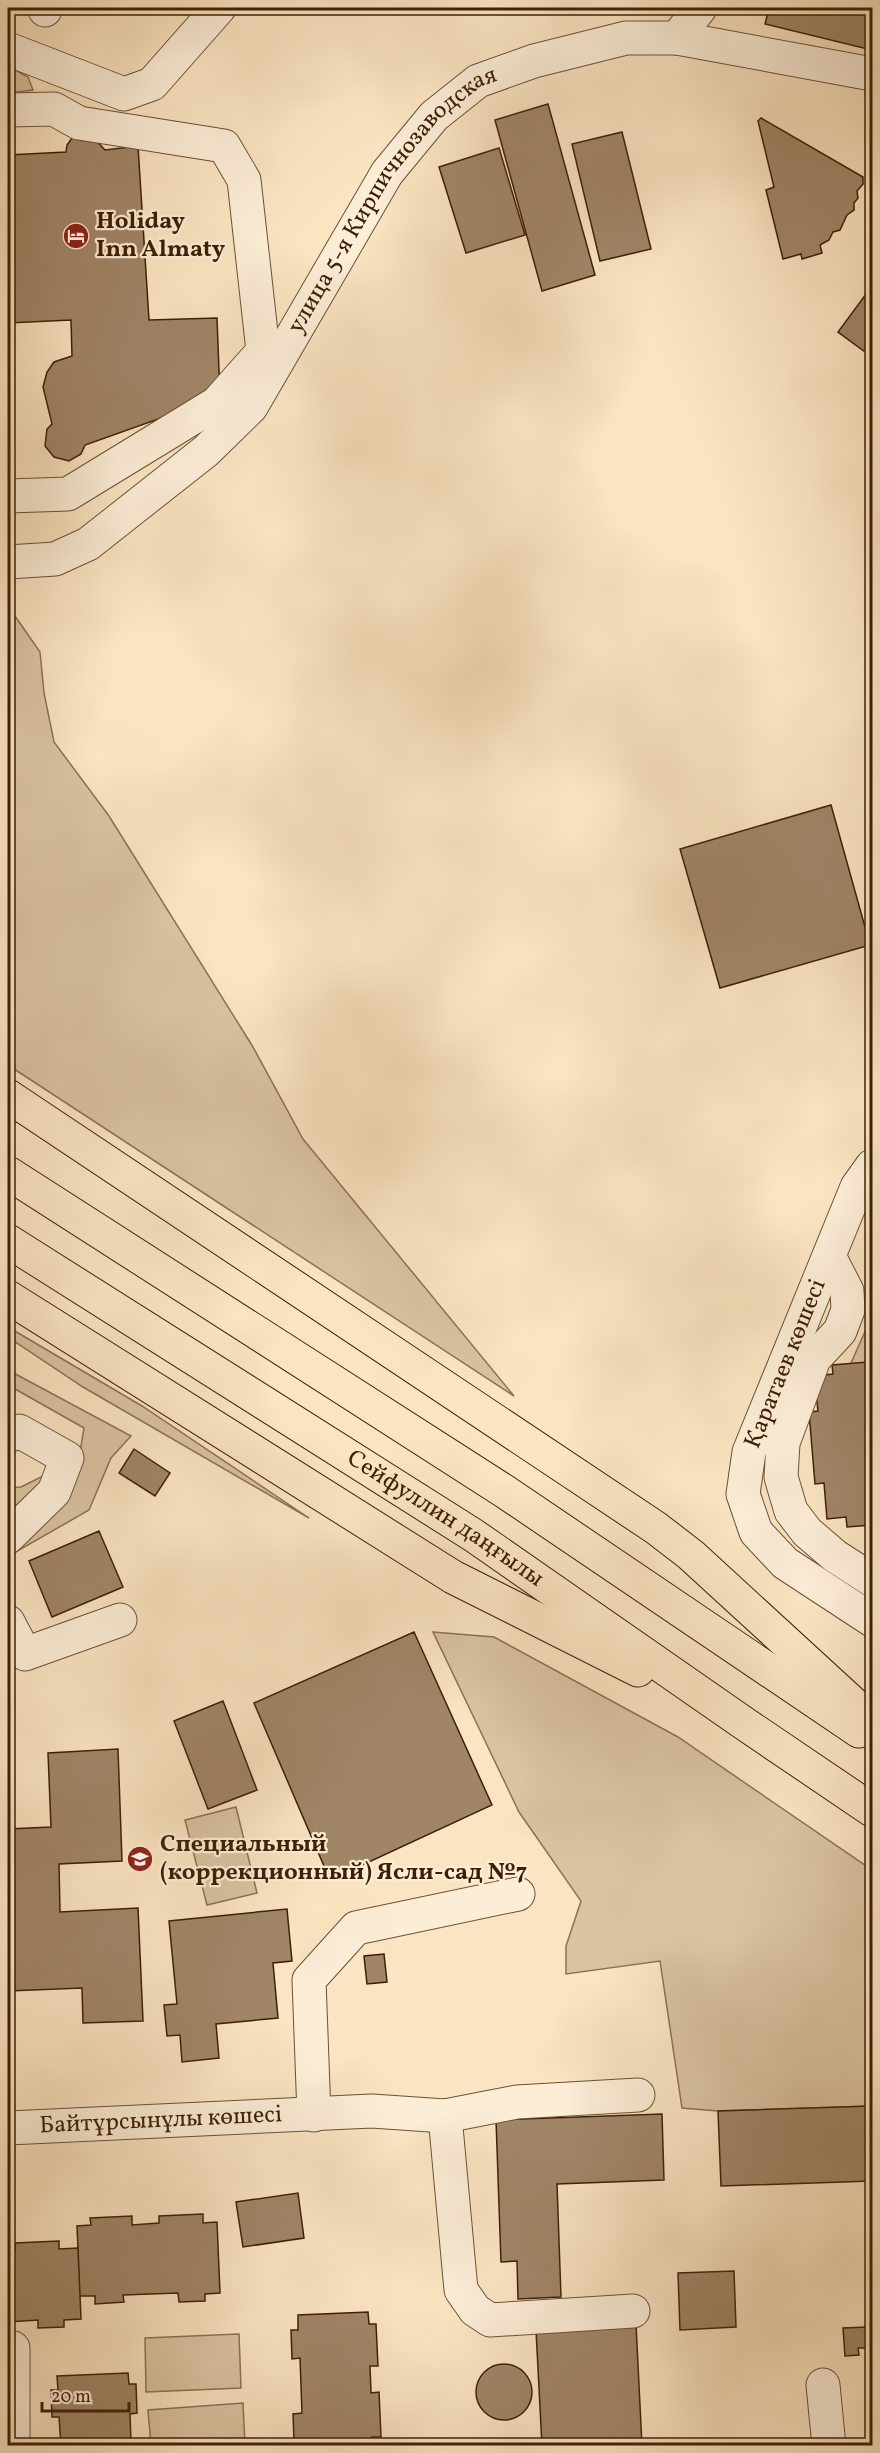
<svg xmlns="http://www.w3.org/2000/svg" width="880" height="2453" viewBox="0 0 880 2453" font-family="Vollkorn,serif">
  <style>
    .green { fill: #dac3a1; stroke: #8c7153; stroke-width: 1.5 }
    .building { fill: #a08567; stroke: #3e1f05; stroke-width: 1.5 }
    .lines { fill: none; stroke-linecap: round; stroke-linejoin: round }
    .minor-casing { stroke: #6d5034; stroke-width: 35 }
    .major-casing { stroke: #3e1f05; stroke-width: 35 }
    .minor { stroke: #fcedd7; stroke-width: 33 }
    .major { stroke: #fae4c1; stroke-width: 33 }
    .labels { text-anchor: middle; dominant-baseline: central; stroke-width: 4.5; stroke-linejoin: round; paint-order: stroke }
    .street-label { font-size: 24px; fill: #3e1f05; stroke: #fcedd7 }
    .poi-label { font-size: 24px; font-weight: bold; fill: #3e1f05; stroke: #fcedd7; text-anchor: start }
  </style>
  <rect width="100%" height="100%" fill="#fae4c1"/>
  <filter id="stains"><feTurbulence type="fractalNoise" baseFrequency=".00333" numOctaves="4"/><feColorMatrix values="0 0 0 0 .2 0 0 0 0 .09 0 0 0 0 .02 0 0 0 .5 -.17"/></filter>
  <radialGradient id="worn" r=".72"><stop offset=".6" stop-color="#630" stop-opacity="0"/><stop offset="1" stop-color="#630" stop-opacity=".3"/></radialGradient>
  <path class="green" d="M8 66 28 77 33 90 8 93Z
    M8 606 40 652 44 693 54 742 109 816 253 1047 303 1139 514 1396 8 1065Z
    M872 1316V1370L851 1363Z
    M8 1327 142 1406 309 1518 83 1387 8 1337Z
    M8 1370 131 1436 111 1458 89 1510 14 1553V1545L78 1464 84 1428 8 1385Z
    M41 1477H48L8 1523V1488L21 1487Z
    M433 1632 494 1637 678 1737 872 1870V2106L718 2111 682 2108 660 1961 566 1974V1946L581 1901 519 1812Z
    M236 1807 257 1893 207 1905 185 1820Z
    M239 2334 241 2388 146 2392 145 2338Z
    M243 2403 245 2445H151L148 2410Z"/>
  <path class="building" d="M769 8H872V50L765 24Z
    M548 104 595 275 542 291 495 120Z
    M761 118 863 177V184L857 191 858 198 854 203V210L847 215 840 230 833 232 829 240 820 245 822 253 802 259 801 254 783 259 766 190 774 187 758 121Z
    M622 132 651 249 600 261 572 144Z
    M92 136 105 150 138 146 149 320 217 318 220 397 85 445 81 454 69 461 54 457 45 446 47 429 52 424 43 387 47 372 54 362 72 356 71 320 8 323V155L66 152 67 145 72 138Z
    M499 148 525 235 466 253 439 167Z
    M872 286V357L838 332Z
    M831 805 870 945 720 988 680 849Z
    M872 1214V1234L866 1232Z
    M868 1362 869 1370H872V1525L847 1527 846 1517 827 1519 824 1483 815 1484 809 1412 818 1411 814 1376 833 1374 832 1365Z
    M134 1449 170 1473 155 1496 119 1473Z
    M99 1531 123 1587 52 1617 29 1561Z
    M414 1632 492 1805 330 1880 254 1703Z
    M223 1701 257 1790 208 1809 174 1721Z
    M118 1749 122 1861 59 1864 60 1912 138 1908 143 2021 83 2023 82 1988 8 1991V1829L51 1827 48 1753Z
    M287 1909 292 1961 273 1963 278 2018 216 2024 219 2058 182 2062 180 2035 167 2036 164 2005 177 2004 169 1921Z
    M384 1954 387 1982 367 1984 364 1956Z
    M872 2106V2181L721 2186 718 2111Z
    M662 2114 664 2180 557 2184 561 2297 518 2299 517 2261 501 2262 496 2120Z
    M298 2193 304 2238 243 2247 236 2202Z
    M203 2214V2223L217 2222 220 2293 205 2294V2301L179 2302 178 2293 123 2295 124 2302 95 2304V2296H80L77 2226 91 2225 90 2218 132 2216V2225L159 2223V2216Z
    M59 2241V2249L78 2248 81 2319 64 2320V2327L38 2328V2320L8 2322V2252L15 2251V2243Z
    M734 2271 736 2327 680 2330 678 2273Z
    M368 2312 369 2324H376L378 2366H370L371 2393 379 2392 381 2437H372V2446H301V2440H294L293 2414 302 2413 300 2358 292 2359 291 2330H298V2315Z
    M636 2324 642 2446H542L536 2330Z
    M868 2327H872V2433L869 2348H858L859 2355 845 2356 843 2328Z
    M476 2392a28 28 0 1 1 56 0a28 28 0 1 1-56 0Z
    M128 2373 129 2384H136L137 2413 130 2414 131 2443H138L139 2446H61L59 2417H52L51 2390H58L57 2376Z"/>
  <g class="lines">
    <g class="minor-casing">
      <g id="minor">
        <path d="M44 8 45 10"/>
        <path d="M677 38 700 8"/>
        <path d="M8 49 124 94 152 84 219 8"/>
        <path d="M8 110 54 109 79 123 224 146 244 180 263 351 217 403 68 494 8 496"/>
        <path id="s1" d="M8 562 55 559 88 544 206 451 251 407 387 173 434 116 478 81 534 61 626 38H677L872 74"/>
        <path d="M872 1166 857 1187 749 1452 743 1494 756 1532 785 1563 872 1620"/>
        <path d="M829 1256 847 1291 848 1310 840 1331 814 1359 783 1443 781 1477 791 1511 807 1532 835 1556 872 1580"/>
        <path d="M8 1436 19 1431 67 1458 54 1492 8 1537"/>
        <path d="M8 1622 25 1654 120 1620"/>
        <path d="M314 2115 309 1980 356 1928 518 1894"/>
        <path d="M445 2116 461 2290 475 2310 490 2320 633 2311"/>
        <path id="s2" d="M8 2128 372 2111 445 2116 517 2102 638 2095"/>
        <path d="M8 2347 13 2348V2446"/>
        <path d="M823 2385 829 2446"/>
      </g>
    </g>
    <g class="major-casing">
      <g id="major">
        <path d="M8 1096 656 1528 691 1555 872 1721"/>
        <path d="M8 1173 504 1491 859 1731"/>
        <path id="s3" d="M8 1241 473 1535 745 1724 872 1810"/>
        <path d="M8 1297 453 1577 638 1670"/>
      </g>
    </g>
    <use href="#minor" class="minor"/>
    <use href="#major" class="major"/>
  </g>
  <defs>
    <g id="hotel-disc" transform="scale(1.35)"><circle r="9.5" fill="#8f2418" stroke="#fcedd7"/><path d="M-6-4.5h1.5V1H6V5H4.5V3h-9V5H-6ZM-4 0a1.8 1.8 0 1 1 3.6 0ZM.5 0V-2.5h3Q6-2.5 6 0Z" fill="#fff"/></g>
    <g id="school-disc" transform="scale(1.35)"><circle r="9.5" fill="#8f2418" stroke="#fcedd7"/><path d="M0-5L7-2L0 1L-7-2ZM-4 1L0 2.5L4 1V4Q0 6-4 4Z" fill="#fff"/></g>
  </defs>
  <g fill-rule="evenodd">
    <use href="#hotel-disc" x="76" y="236"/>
    <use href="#school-disc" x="140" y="1859"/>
  </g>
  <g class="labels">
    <g class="street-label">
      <text stroke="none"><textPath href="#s1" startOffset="550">улица 5-я Кирпичнозаводская</textPath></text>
      <text transform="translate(786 1364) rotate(-68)">Қаратаев көшесі</text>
      <text stroke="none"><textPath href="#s3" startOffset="518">Сейфуллин даңғылы</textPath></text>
      <text stroke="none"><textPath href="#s2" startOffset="153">Байтұрсынұлы көшесі</textPath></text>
    </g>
    <g class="poi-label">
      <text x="96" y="222">Holiday<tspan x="96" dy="28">Inn Almaty</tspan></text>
      <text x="160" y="1845">Специальный<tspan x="160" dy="28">(коррекционный) Ясли-сад №7</tspan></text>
    </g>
  </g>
  <rect width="880" height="2453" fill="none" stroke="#fae4c1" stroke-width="30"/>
  <rect x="9" y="9" width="862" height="2435" fill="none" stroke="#3e1f05" stroke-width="3"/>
  <rect x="15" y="15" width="850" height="2423" fill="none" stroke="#3e1f05" stroke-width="1.5"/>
  <path d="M42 2402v9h87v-9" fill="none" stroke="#3e1f05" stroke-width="3"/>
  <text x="51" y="2402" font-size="18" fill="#3e1f05" stroke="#fcedd7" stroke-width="4.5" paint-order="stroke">20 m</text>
  <rect width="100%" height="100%" filter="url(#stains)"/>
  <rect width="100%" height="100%" fill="url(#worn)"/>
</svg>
